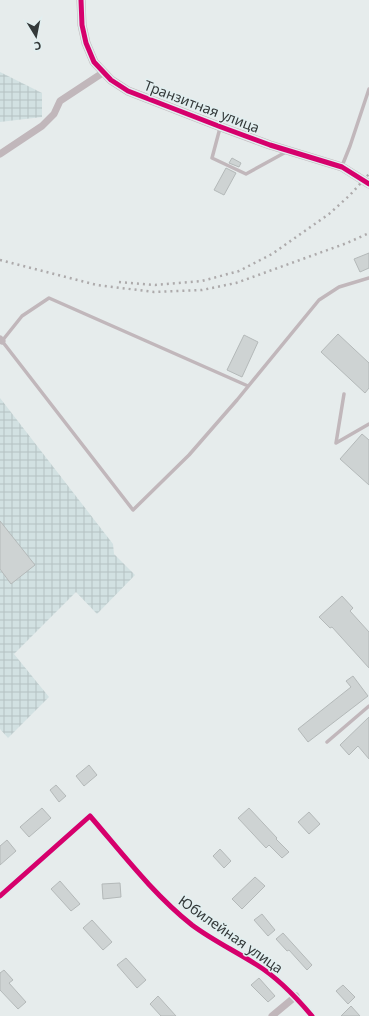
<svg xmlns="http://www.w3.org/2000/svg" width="369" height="1016" viewBox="0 0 369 1016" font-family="'Noto Sans',sans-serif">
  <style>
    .industrial { fill: url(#industrial-grid) }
    .building { fill: #ced3d3; stroke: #b4b9b9 }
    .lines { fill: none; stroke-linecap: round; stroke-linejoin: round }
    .service { stroke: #c1b7bb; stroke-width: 3.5 }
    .minor { stroke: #c1b7bb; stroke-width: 7 }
    .tertiary { stroke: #c1b7bb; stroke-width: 9 }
    .rail { stroke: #adaaab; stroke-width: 2.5; stroke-dasharray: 2 4; stroke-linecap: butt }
    .cycleway-casing { stroke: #e2eff0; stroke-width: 8 }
    .cycleway { stroke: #d6006c; stroke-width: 5 }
    .labels { text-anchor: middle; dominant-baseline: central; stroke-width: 3; stroke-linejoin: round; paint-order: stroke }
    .street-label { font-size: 14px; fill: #343939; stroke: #e2eff0 }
  </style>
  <defs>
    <pattern id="industrial-grid" width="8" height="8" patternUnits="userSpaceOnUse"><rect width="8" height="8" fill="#d2e1e2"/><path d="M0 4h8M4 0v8" fill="none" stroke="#b5c2c3"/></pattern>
  </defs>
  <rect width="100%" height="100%" fill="#e6ecec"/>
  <path class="industrial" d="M0 72 42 93V117L0 122Z
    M0 398 113 544 114 554 135 575 97 614 76 592 14 654 49 697 8 738 0 729Z"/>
  <path class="building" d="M232 158 241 163 239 167 229 163Z
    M226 168 236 173 224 195 214 190Z
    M369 253V268L360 272 354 259Z
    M338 334 369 363V388L365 393 321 352Z
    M244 335 258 342 242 377 227 370Z
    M362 434 369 440V485L340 459Z
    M0 521 35 565 11 584 0 569Z
    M342 596 353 608 350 611 369 632V668L332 627 330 628 319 617Z
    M353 676 368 696 308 742 298 729 351 687 346 681Z
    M369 717V759L358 746 349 755 340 745Z
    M89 765 97 775 84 786 76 776Z
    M56 785 66 796 59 802 50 790Z
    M42 808 51 818 29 837 20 827Z
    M249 808 277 838 276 839 289 852 282 858 269 845 266 848 238 818Z
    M309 812 320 824 309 834 298 822Z
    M7 840 16 851 0 865V846Z
    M220 849 231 861 224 868 213 856Z
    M255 877 265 886 242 909 232 899Z
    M60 881 80 904 71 911 51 889Z
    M120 883 121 897 103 899 102 884Z
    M262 914 275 930 268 936 254 920Z
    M92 920 112 942 103 950 83 928Z
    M283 933 312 965 307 970 289 950 287 951 276 939Z
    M126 958 146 980 137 988 117 965Z
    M4 970 13 980 9 983 26 1002 18 1009 0 990V973Z
    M259 978 275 996 268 1002 251 985Z
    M343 985 355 997 348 1004 336 991Z
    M158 996 176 1016H161L150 1004Z
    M351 1006 360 1016H341Z"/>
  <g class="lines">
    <path class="service" d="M220 128 212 158 246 174 286 152
      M342 166 350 146 369 89
      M248 386 49 298 22 316 2 341 133 510 189 455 237 400 319 300 339 287 369 278
      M344 394 336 443 369 424
      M327 742 369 706"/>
    <path class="minor" d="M0 154 42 126 54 114 60 101 104 72
      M0 339 2 341
      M0 896 90 816C122 853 153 894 192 925 212 940 235 951 257 965 278 978 296 997 312 1016
      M272 1016 296 996"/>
    <path class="tertiary" d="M81 0 82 25 86 43 94 62 111 80 128 91 221 127 270 145 342 167 369 184"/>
    <path class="rail" d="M0 260 97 285 154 292 202 290 236 283 347 243 369 233
      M119 282 155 285 202 281 239 271 272 254 329 214 350 195 369 174"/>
    <g class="cycleway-casing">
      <path id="cycleway" d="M81 0 82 25 86 43 94 62 111 80 128 91 221 127 270 145 342 167 369 184
        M0 896 90 816C122 853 153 894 192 925 212 940 235 951 257 965 278 978 296 997 312 1016"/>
    </g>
    <use href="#cycleway" class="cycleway"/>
  </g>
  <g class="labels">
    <g class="street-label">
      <text transform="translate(202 106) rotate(21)">Транзитная улица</text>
      <text transform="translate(231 934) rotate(35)">Юбилейная улица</text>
    </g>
  </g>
  <g transform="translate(36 36) rotate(170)" stroke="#e2eff0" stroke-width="3" paint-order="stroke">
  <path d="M0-3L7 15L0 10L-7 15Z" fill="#343939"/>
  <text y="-6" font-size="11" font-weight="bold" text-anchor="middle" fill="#343939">С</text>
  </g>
</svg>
